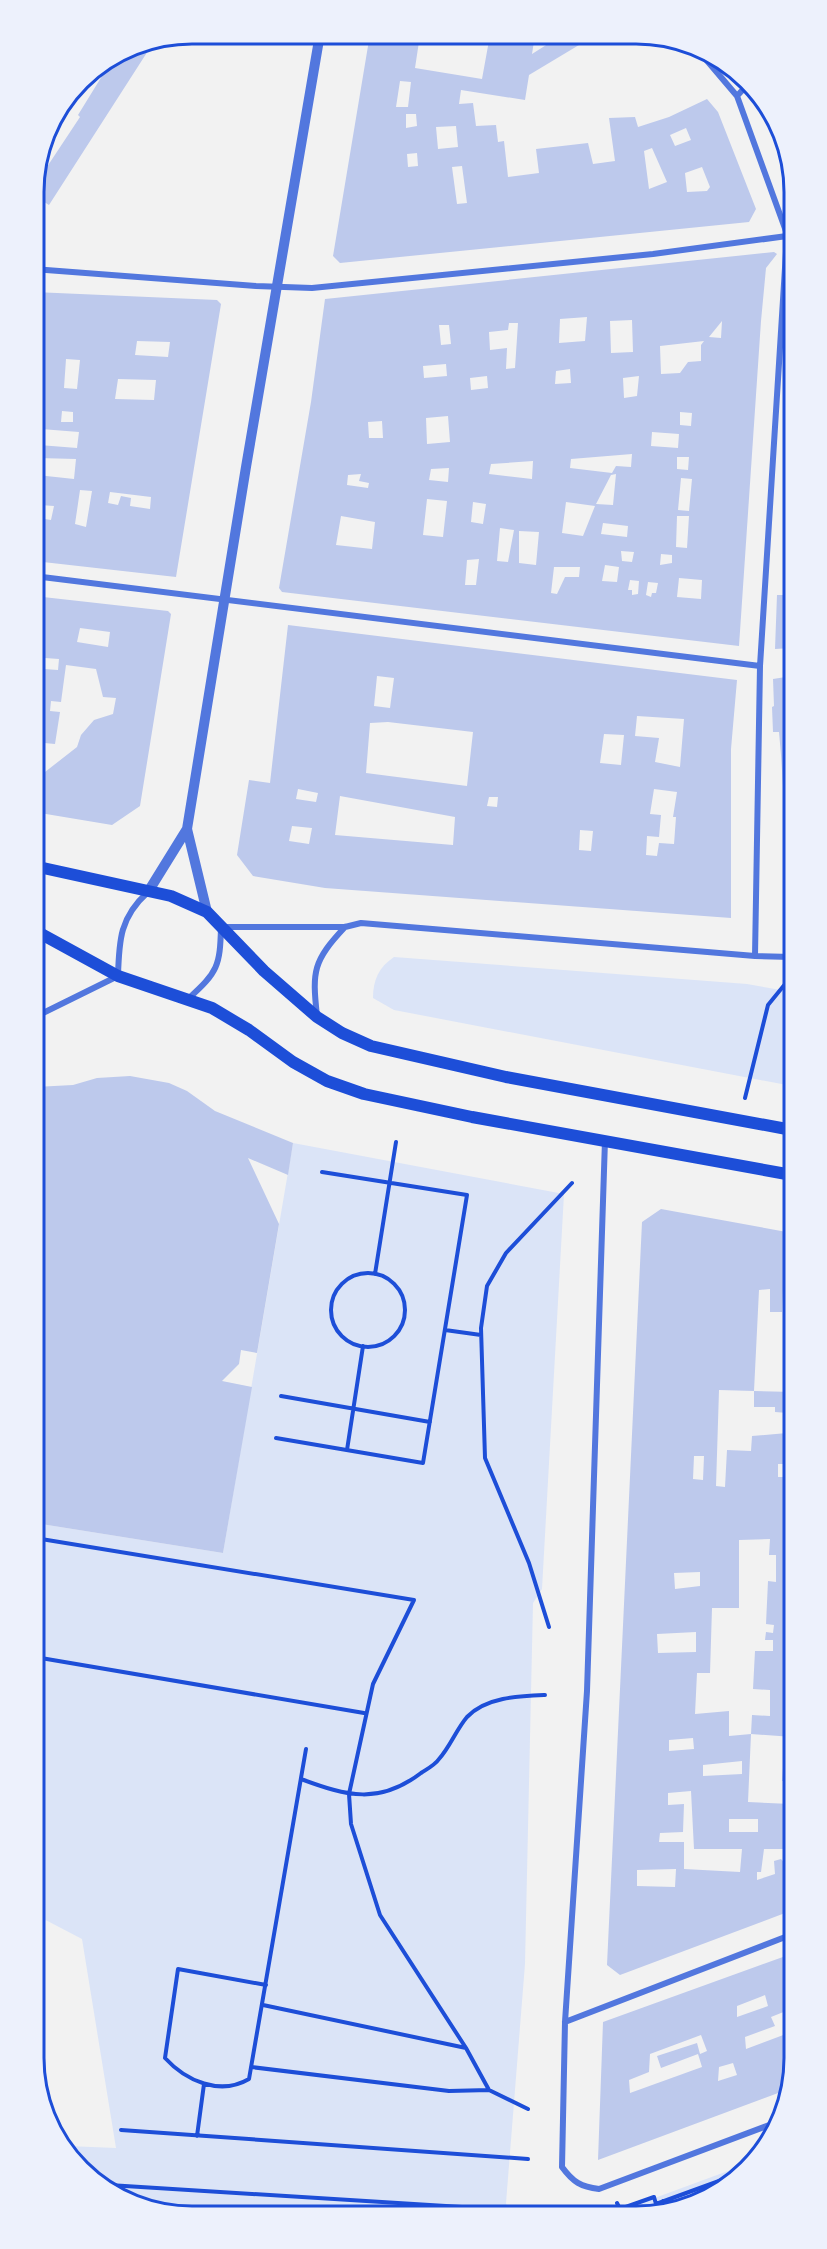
<svg xmlns="http://www.w3.org/2000/svg" width="827" height="2249" viewBox="0 0 827 2249" font-family="Bitter,serif">
  <style>
    .green { fill: #dbe4f7 }
    .building { fill: #bdc9ec; fill-rule: evenodd }
    .lines { fill: none; stroke-linecap: round; stroke-linejoin: round }
    .path { stroke: #1d4ed8; stroke-width: 4 }
    .minor { stroke: #5277de; stroke-width: 6 }
    .tertiary { stroke: #5277de; stroke-width: 10 }
    .secondary { stroke: #1d4ed8; stroke-width: 12 }
    .rim { fill: none; stroke: #1d4ed8; stroke-width: 3 }
  </style>
  <rect width="100%" height="100%" fill="#f2f2f2"/>
  <path class="green" d="M394 957 747 984 792 992V1086L394 1010 373 998C373 980 379 967 394 957Z
    M293 1143 564 1194 542 1589 533 1603 525 1964 506 2203 509 2213H161L80 2170 67 2146 116 2148 82 1939 36 1915 35 1523 223 1553Z
    M755 2161 715 2195 667 2213H614Z"/>
  <path class="building" d="M370 34 420 35 415 68 482 79 490 35H535L532 54 562 35 594 36 529 75 525 100 461 90 459 104 473 103 476 126 496 125 498 142 504 141 508 177 539 173 536 149 588 143 593 164 615 161 609 118 635 117 638 127 669 117 707 99 718 112 756 209 749 222 340 263 333 256ZM400 81 411 82 408 107H396ZM406 114H416L417 126 406 128ZM456 126 458 147 438 149 436 127ZM686 128 691 140 675 146 670 135ZM652 148 667 182 649 189 644 151ZM417 153 418 166 408 167 407 154ZM462 166 467 203 457 204 452 167ZM702 167 710 187 707 191 687 192 685 173Z
    M172 37 165 48 155 40 49 205 33 195V188L80 117 78 115 102 76 92 70 131 45Z
    M769 118 791 160V176L767 119Z
    M774 252 777 254 766 268 761 321 739 646 282 592 279 588 311 402 325 299ZM587 317 585 341 559 343 560 319ZM632 320 633 352 611 353 610 321ZM722 321 721 338 709 337ZM509 323H518L515 368 506 369 507 348 490 350 489 332 508 330ZM439 325H449L451 344 441 345ZM704 341 701 345V361L688 362 680 373 661 374 660 346ZM446 364 447 376 424 378 423 366ZM570 369 571 383 555 384 556 371ZM487 376 488 388 471 390 470 378ZM639 376 637 396 624 398 623 378ZM680 412 692 413 691 426 680 425ZM448 416 450 442 427 444 426 418ZM382 421 383 438H369L368 422ZM652 432 679 434 678 448 651 446ZM632 454 631 467 616 466 612 473 570 468 571 459ZM677 457H689L688 470 677 469ZM533 461 532 479 489 474 491 464ZM449 468 448 482 429 480 431 469ZM361 474 359 481 369 483 368 488 347 485 348 475ZM616 474 613 505 596 504 611 475ZM681 478 692 479 689 511 678 510ZM427 499 447 501 443 537 423 535ZM473 502 486 504 483 524 471 522ZM566 502 595 506 583 536 562 533ZM341 516 375 522 372 549 336 545ZM677 516H689L687 548 676 547ZM603 523 628 526 627 537 601 534ZM500 528 514 530 508 562 497 561ZM519 531 539 532 536 565 519 563ZM621 551 634 552 632 562 622 561ZM661 554 672 555V563L660 565ZM479 559 476 585H465L467 560ZM605 565 619 567 617 582 602 581ZM554 567H580L579 577H565L557 594 551 593ZM679 578 702 580 701 599 677 597ZM630 580 639 581 638 594 632 595V590H628ZM648 582 658 583 656 593H652L651 597 646 595Z
    M34 292 217 300 221 304 176 577 34 561ZM137 341 170 342 168 357 135 355ZM66 359 80 360 77 389 64 388ZM118 379 156 380 154 400 115 399ZM62 411 73 412V422H61ZM41 429 79 432 77 448 39 445ZM38 458 76 459 74 479 37 475ZM80 490 92 491 86 527 75 524ZM110 492 151 497 150 509 130 506 131 498 121 496 118 505 108 503ZM40 505 54 506 51 520 38 518Z
    M790 512 792 648 775 649 777 595H784Z
    M34 596 168 611 171 614 140 806 112 825 34 812V771L45 772 77 747 81 735 94 720 113 714 116 698 103 697 96 669 66 665 61 702 51 701 50 711 60 712 55 744 34 742ZM80 628 110 632 108 647 77 642ZM45 658 59 659 58 670 44 669Z
    M288 625 737 680 731 749V918L325 888 253 876 237 855 249 780 270 783ZM377 676 394 678 390 708 374 706ZM637 716 684 719 680 767 655 762 659 738 635 736ZM388 722 473 732 467 786 366 773 370 723ZM604 734 624 735 621 765 600 763ZM298 789 318 793 316 802 296 799ZM654 789 677 792 673 817H676L674 844 659 843 657 856 646 855 647 836 659 837 661 815 650 814ZM340 796 455 817 453 845 335 835ZM489 797H498L497 807 487 806ZM292 826 312 828 309 844 289 841ZM580 830 593 831 591 851 579 850Z
    M792 676V895H790L781 755 779 732H773L772 707 774 706 773 679Z
    M130 1076 169 1083 187 1091 215 1111 293 1143 288 1175 248 1158 279 1224 257 1353 241 1350 239 1364 222 1381 252 1387 223 1553 35 1523V1087L73 1085 97 1078Z
    M661 1209 792 1233 793 1298H788L789 1290H783L782 1312H770V1289L759 1290 754 1391 719 1390 716 1486 725 1487 727 1450 751 1451 752 1436 787 1433 788 1413 775 1412V1407H754V1391L793 1392V1464H778V1477H793V1737L751 1734 752 1715 770 1716V1690L753 1689 755 1651H773V1640H765L766 1632 773 1633 774 1625 766 1624 768 1581 776 1582V1555H769L770 1539 739 1540V1608H712L710 1673H697L695 1714 729 1711V1736L751 1734 748 1802 791 1804 793 1796V1849H764L761 1872H757V1880L775 1874 774 1861 781 1859 789 1868 793 1866V1910L620 1975 607 1965 642 1222ZM694 1456H704L703 1480 693 1479ZM700 1572V1586L675 1589 674 1573ZM696 1632V1652L658 1653 657 1634ZM693 1738 694 1749 669 1751V1740ZM742 1761V1774L703 1776V1765ZM691 1791 694 1849H742L740 1872 684 1869V1842H659L660 1833 683 1832 684 1804 668 1805V1793ZM729 1819H758V1832H729ZM676 1869 675 1887 637 1886V1870Z
    M783 1768 793 1769V1781H782Z
    M794 1953V1985L786 1988 790 1998 794 1996V2016L791 2009 771 2017 775 2026 745 2037 746 2049 794 2031V2068L789 2089 598 2160 603 2022ZM765 1995 768 2006 737 2017V2006ZM701 2035 707 2051 700 2054 697 2043 657 2056 661 2068 698 2054 702 2067 630 2093 629 2080 649 2072 650 2054ZM733 2063 737 2075 718 2081 719 2067Z"/>
  <g class="lines">
    <path class="path" d="M745 1098 768 1005 790 978
      M331 1310a37 37 0 1 1 74 0a37 37 0 1 1-74 0Z
      M375 1274 396 1142
      M445 1330 481 1335
      M281 1396 430 1422
      M276 1438 423 1463 467 1195 322 1172
      M347 1450 363 1346
      M35 1538 414 1600 373 1684 349 1794 351 1824 380 1915 466 2048
      M549 1627 529 1563 485 1458 481 1328 487 1286 506 1253 572 1183
      M35 1657 364 1713
      M301 1779C347 1796 379 1805 421 1773 427 1769 435 1765 439 1759 450 1747 456 1730 467 1717 486 1697 519 1696 545 1695
      M266 1985 178 1969 165 2058C186 2081 220 2096 249 2079L306 1749
      M263 2005 466 2048 489 2090 528 2109
      M251 2067 449 2091 489 2090
      M121 2130 528 2159
      M197 2136 204 2084
      M752 2164 751 2162 756 2160
      M109 2185 527 2211
      M663 2201 667 2213
      M617 2203 620 2209 654 2197 656 2204 741 2173"/>
    <path class="minor" d="M703 56 737 96 791 245
      M737 96 749 83
      M33 269 256 286 312 288 653 254 787 236 760 666 755 956
      M34 576 760 666
      M188 999C218 972 220 966 221 927H345L361 923 755 956 792 957
      M317 1016C312 971 313 961 345 927
      M35 1017 118 976C119 940 120 917 148 892
      M605 1140 587 1691 565 2022 562 2167C573 2182 581 2187 599 2189L780 2121
      M565 2022 793 1934"/>
    <path class="tertiary" d="M148 892 187 829
      M207 912 187 829 246 467 320 34"/>
    <path class="secondary" d="M34 866 171 896 207 912 264 971 317 1017 342 1033 371 1046 506 1077 792 1130
      M34 930 118 976 212 1008 249 1030 293 1062 327 1081 364 1094 472 1117 792 1175"/>
  </g>
  <path d="M0 0H827V2249H0ZM192 44H636A148 148 0 0 1 784 192V2058A148 148 0 0 1 636 2206H192A148 148 0 0 1 44 2058V192A148 148 0 0 1 192 44Z" fill="#edf1fc" fill-rule="evenodd"/>
  <path class="rim" d="M192 44H636A148 148 0 0 1 784 192V2058A148 148 0 0 1 636 2206H192A148 148 0 0 1 44 2058V192A148 148 0 0 1 192 44Z"/>
</svg>
